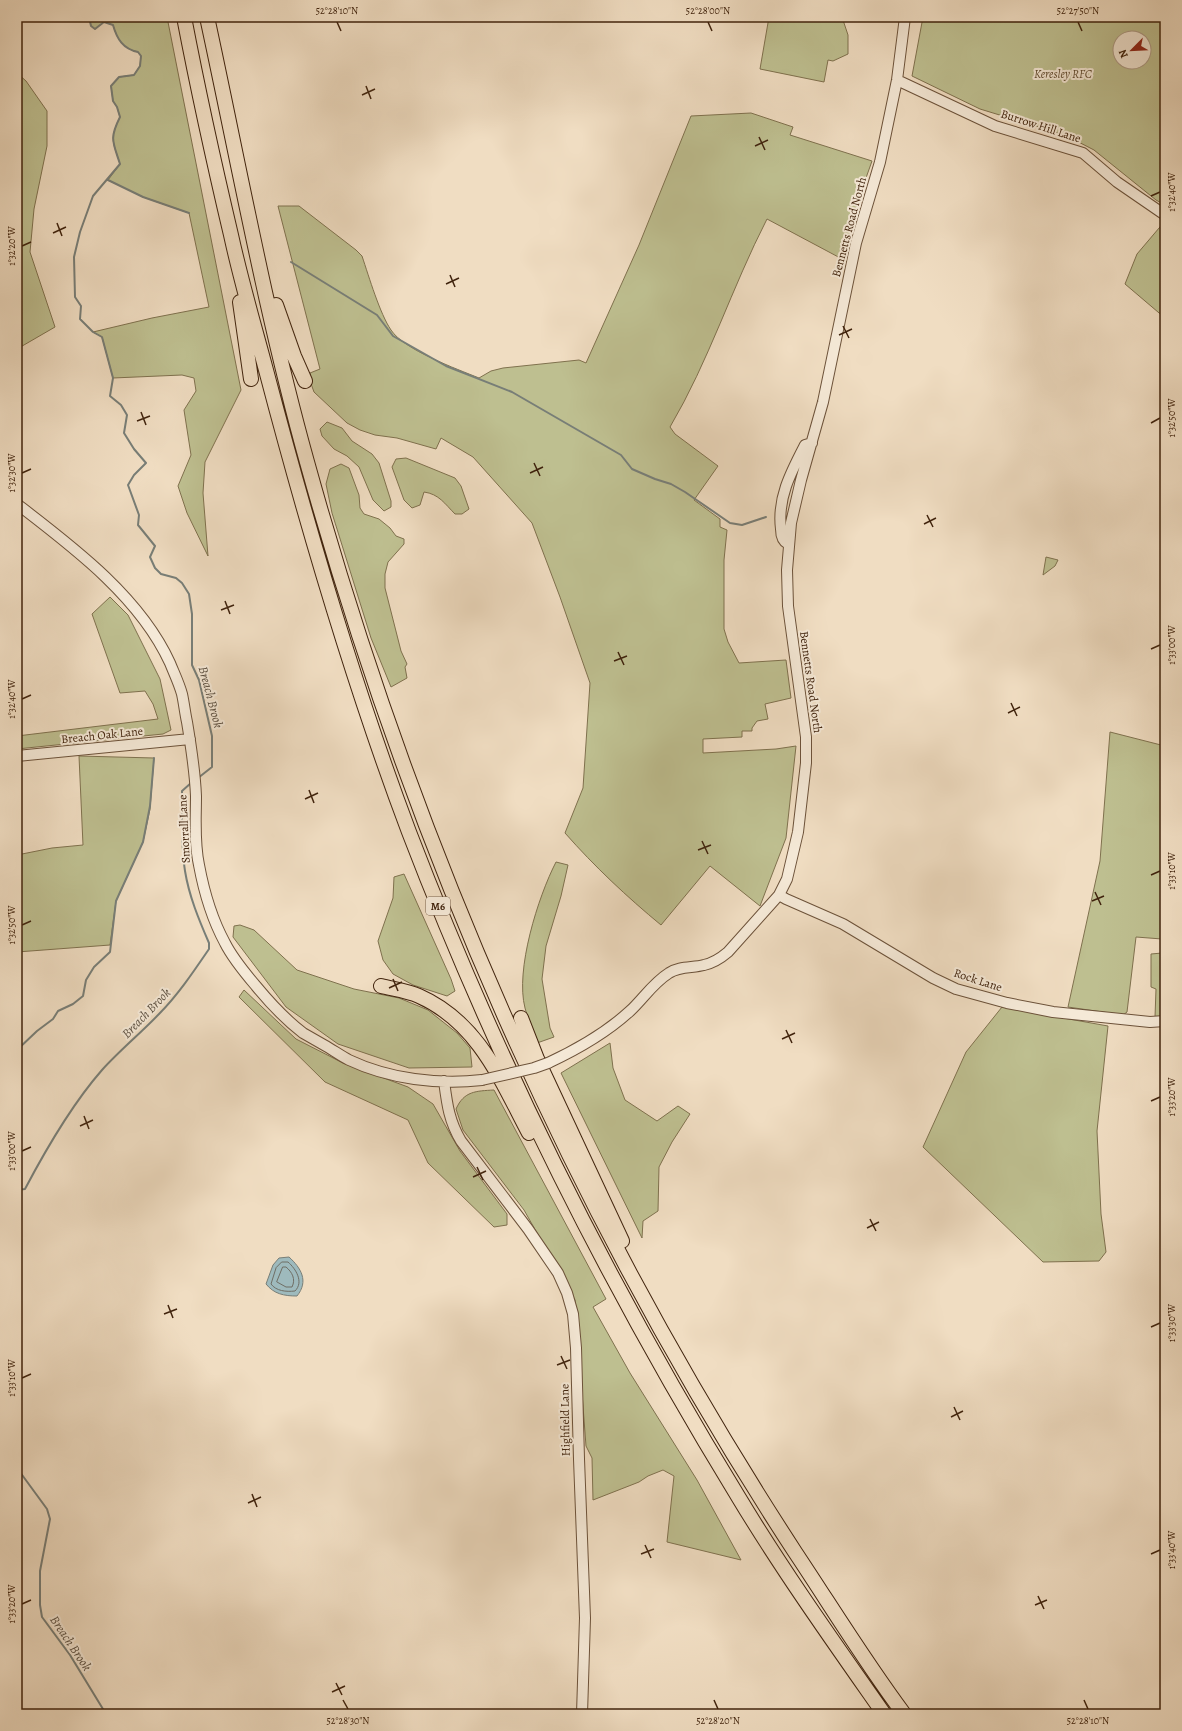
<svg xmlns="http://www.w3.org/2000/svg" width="1182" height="1731" viewBox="0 0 1182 1731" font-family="Alegreya,serif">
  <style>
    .green { fill: #bebf90; stroke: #7f714e; fill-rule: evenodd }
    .water { fill: #9ebabd; stroke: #787e77 }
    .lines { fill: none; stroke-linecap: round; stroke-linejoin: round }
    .shore { stroke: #6f6e65; stroke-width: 1 }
    .stream { stroke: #787e77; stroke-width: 2 }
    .minor-casing { stroke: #6c523a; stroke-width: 12 }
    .highway-casing { stroke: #40230d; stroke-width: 16 }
    .minor { stroke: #f5e9d7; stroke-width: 10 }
    .highway { stroke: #f0ddc2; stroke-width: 14 }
    .minor-bridge-casing { stroke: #6c523a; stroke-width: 12; stroke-linecap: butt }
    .minor-bridge { stroke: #f5e9d7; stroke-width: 10 }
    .ticks { fill: none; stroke: #40230d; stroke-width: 1.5 }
    .labels { text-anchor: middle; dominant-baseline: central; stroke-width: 4; stroke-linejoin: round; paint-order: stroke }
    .shield { fill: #f5e9d7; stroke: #765e4a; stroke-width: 1 }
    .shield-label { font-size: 11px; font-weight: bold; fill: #40230d }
    .park-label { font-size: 12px; font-style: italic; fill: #604a2e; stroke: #f5e9d7 }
    .street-label { font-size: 12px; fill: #40230d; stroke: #f5e9d7 }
    .water-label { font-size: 13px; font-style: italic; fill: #5c5042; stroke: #f5e9d7 }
    .neatline { fill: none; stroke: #40230d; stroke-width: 1.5 }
    .ticks-label { font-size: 10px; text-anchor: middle; fill: #40230d }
  </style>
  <rect width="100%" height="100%" fill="#f0ddc2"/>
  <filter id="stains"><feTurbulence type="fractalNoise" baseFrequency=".005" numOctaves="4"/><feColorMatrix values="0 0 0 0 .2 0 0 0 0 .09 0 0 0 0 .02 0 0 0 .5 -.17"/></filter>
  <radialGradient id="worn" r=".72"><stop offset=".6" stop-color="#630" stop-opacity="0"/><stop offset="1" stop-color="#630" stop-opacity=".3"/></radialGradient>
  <path class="green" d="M89 17H167L241 390 205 462 203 493 208 556 187 513 178 486 191 455 184 410 196 391 194 378 182 375 113 378 102 337 93 332 152 318 209 307 189 213 143 197 108 180 120 164C113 141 109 140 120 117L117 107 113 101 111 86 119 77 134 75 140 66 141 56 138 52C123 49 117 39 113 25L104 22 95 29 91 26Z
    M769 17H842L848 35V54L833 61 828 60 824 82 760 69Z
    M923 17H1161L1165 19V205L1156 200 1094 150 1065 135 980 109 912 76ZM1120 38H1144V62H1120Z
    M17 73 26 81 47 111V146L34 209 30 252 55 327 17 349Z
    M751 113 793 127 790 135 872 161 861 192 844 260 767 219C732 287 709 361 670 427L675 434 718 466 694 500 720 519V527L727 530 724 560V629L728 642 739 663 786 660 791 698 765 704 768 719 757 721 752 728V731H742V737L703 739V753L776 749 796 746 786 838 760 906 710 866 661 925C627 897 594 866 565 833L583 788 590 683 560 597 532 523 473 457 441 438 436 449 397 438 375 435 360 430 347 423 314 392 310 381V373L320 369 278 206H299L356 250 362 256C369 277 380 314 391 330 404 350 457 369 479 378L491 371 503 368 579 360 586 363 639 245 691 116Z
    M1165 221V318L1125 284 1137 254Z
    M327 422 342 428 352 441 372 454 379 463 391 501V507L384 511 373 500 359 467 347 456 334 449 322 436 320 429Z
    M406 458 455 478 461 486 469 509 462 514H455C445 504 439 494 424 492L420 505 412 508 404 500 392 467 396 459Z
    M341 464 349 468 359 495 360 508 364 514 379 519 390 528 396 536 404 539V544L388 562 385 574V588L401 651 407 664 405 667 407 678 391 687 371 638 332 513 326 484 330 469Z
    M1046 557 1058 560 1055 566 1043 575Z
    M110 597 128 615 160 679 171 730 163 734 17 749V736L158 719 153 704 145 691 120 693 92 614Z
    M1110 732 1161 745H1165V1016L1155 1017 1156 989 1151 987V954L1162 953V939L1136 937 1127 1012 1123 1015 1068 1007 1100 861Z
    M79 756 154 758 150 809 143 842 116 901 110 945 17 952V855L52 848 83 845Z
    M556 862 568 865 561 896 546 946 542 979 550 1028 554 1037 537 1043C533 1032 528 1020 525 1008 515 970 538 897 556 862Z
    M404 874 451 979 455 991 447 996 413 985 393 974 383 960 378 941 393 898 394 877Z
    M240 925 254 930 297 970 354 989 399 998 428 1010 457 1033 470 1048 472 1067 409 1068 338 1044 286 1007 233 937 234 926Z
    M244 990 296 1039 343 1063 408 1087 433 1104 460 1151 507 1214V1225L494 1227 428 1163 408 1120 325 1082 239 997Z
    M1002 1007 1108 1026 1097 1131 1101 1214 1106 1252 1099 1261 1043 1262 923 1147 966 1052Z
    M610 1043 613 1068 625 1100 657 1121 678 1106 690 1114 672 1142 659 1167 658 1211 643 1221 642 1238 561 1073Z
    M494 1090 606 1299 593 1307 630 1373 697 1480 741 1560 667 1542 674 1476 663 1470 648 1476 639 1482 593 1500 592 1458 586 1446 575 1300 524 1210 463 1130 456 1109C464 1091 476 1091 494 1090Z"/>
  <path class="water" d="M289 1257C301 1268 309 1281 297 1296 284 1296 274 1294 266 1284L273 1265 279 1258Z"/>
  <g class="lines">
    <path class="shore" d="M282 1262H288C296 1269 304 1282 295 1291 286 1292 276 1291 271 1284L276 1268Z
      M283 1267H286C292 1272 296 1279 292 1287H286L277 1282Z"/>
    <path class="stream" d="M89 17 91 26 95 29 104 22 113 25C117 39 123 49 138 52L141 56 140 66 134 75 119 77 111 86 113 101 117 107 120 117C109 139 113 142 120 164L93 196 80 232 74 257 75 297 81 306 80 319 93 332 102 337 113 378 110 396 121 405 127 415 124 433 134 449 146 463 134 475 128 485 139 515 138 525 155 546 150 557 155 568 161 574 176 578 182 583 189 594 192 614V665L199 680 212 736V767L198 778
      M108 180 143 197 189 213
      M291 262 377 315 393 336 446 366 512 392 621 455 632 469 655 479 671 484 685 492 730 523 742 525 766 517
      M17 1050 37 1031 53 1019 58 1011 73 1004 83 996 86 980 94 967 110 952 116 901 143 842 150 806 154 758
      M17 1190 25 1189C45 1151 74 1102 102 1070 120 1050 141 1033 159 1014 178 995 194 971 209 949V943C199 920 189 896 185 871 181 845 182 818 182 791L191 783
      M17 1468 47 1509 50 1519 40 1571V1605L42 1617 70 1655 106 1714"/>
    <g class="minor-casing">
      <path id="minor" d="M897 80 995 126 1083 153 1117 182 1165 215
        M17 504C73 547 140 597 170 663 174 673 179 683 182 694 184 703 185 713 187 722 191 746 195 771 196 796 196 819 194 842 199 865 204 892 212 919 225 943 233 959 245 973 256 986 270 1003 286 1020 303 1033 310 1037 317 1041 324 1045 333 1050 341 1056 349 1060 389 1079 439 1085 482 1080
        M788 544C782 541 781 535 781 529 777 498 791 472 805 445L812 443
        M17 756 190 739
        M779 895 786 899 843 924 933 978 956 989 1007 1003 1053 1012 1150 1022 1165 1021
        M548 1063C578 1049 605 1034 630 1011 643 999 653 983 669 973 679 966 693 968 704 965 713 963 721 958 728 952L779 895 787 879 798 832 806 763V737L788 606 787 570 791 523 801 480 823 402 856 243 880 162 897 80 905 17
        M444 1081C447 1104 449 1121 461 1141L528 1229 558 1273 567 1293 573 1314 576 1348 579 1459 585 1618 582 1714"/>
    </g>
    <g class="highway-casing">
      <path id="highway" d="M184 17C198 90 214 163 231 235 241 281 254 325 266 370 307 526 352 681 409 832 498 1064 609 1286 739 1498 783 1571 835 1644 884 1714
        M207 17C239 165 266 315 307 462 414 848 576 1216 795 1552 831 1606 865 1662 904 1714
        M240 302 251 379
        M276 305 294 356 305 381
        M381 986C393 989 408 991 419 996 478 1022 501 1080 529 1133
        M521 1018 537 1059 622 1241"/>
    </g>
    <use href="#minor" class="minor"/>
    <use href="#highway" class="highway"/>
    <g class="minor-bridge-casing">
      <path id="minor-bridge" d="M482 1080 534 1068 548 1063"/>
    </g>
    <use href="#minor-bridge" class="minor-bridge"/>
  </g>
  <path class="ticks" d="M337 22 341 31M708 22 712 31M1078 22 1082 31M366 86 371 99M362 95 375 89M759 137 765 150M755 146 768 140M1151 196 1160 192M57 223 62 236M53 233 66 227M22 246 31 242M450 275 455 287M446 284 459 278M843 326 849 338M839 335 852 329M141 412 146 425M137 421 150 416M1151 423 1160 418M534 463 540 476M22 473 31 469M530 473 543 467M927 515 933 527M924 524 936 518M225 601 230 614M221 610 234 605M1151 649 1160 645M618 652 624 665M614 661 627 656M22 699 31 695M1011 703 1017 716M1008 713 1020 707M309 790 314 803M305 799 318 793M702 841 708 854M698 850 711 845M1151 875 1160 871M1095 892 1101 905M1092 901 1104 896M22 925 31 921M393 979 398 991M389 988 402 982M786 1030 792 1043M782 1039 795 1033M1151 1101 1160 1097M84 1116 89 1129M80 1126 93 1120M22 1151 31 1147M477 1167 483 1180M473 1177 486 1171M870 1219 876 1231M867 1228 879 1222M168 1305 173 1318M164 1314 177 1309M1151 1327 1160 1323M561 1356 567 1369M557 1365 570 1360M22 1378 31 1374M954 1407 960 1420M951 1417 963 1411M252 1494 257 1507M248 1503 261 1497M645 1545 651 1558M641 1554 654 1549M1151 1554 1160 1550M1038 1596 1044 1609M22 1604 31 1600M1035 1605 1047 1600M336 1683 342 1695M332 1692 345 1686M343 1700 348 1709M714 1700 718 1709M1084 1700 1088 1709"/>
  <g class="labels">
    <rect class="shield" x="426" y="897" width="24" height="18" rx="3"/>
    <g class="shield-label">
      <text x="438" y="906">M6</text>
    </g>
    <g class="park-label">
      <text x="1063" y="74">Keresley RFC</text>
    </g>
    <g class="street-label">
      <text transform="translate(1041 126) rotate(18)">Burrow Hill Lane</text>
      <text transform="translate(849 227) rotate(-75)">Bennetts Road North</text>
      <text transform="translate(811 682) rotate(82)">Bennetts Road North</text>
      <text transform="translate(102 735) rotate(-6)">Breach Oak Lane</text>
      <text transform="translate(184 829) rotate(-93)">Smorrall Lane</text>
      <text transform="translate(978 980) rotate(18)">Rock Lane</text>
      <text transform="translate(565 1420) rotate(-91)">Highfield Lane</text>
    </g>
    <g class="water-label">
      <text transform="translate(211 697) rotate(75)">Breach Brook</text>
      <text transform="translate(146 1013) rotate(-46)">Breach Brook</text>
      <text transform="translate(71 1643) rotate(56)">Breach Brook</text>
    </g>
  </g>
  <rect width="1182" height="1731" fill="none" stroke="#f0ddc2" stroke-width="44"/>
  <g transform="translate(1132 50) rotate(246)"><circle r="19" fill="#f5e9d7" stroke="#ad9a86"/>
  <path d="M0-3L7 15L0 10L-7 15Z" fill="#8f2418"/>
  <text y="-6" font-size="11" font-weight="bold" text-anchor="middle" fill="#40230d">N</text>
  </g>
  <rect x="22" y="22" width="1138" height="1687" class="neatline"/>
  <g class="ticks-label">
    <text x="337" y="14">52°28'10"N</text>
    <text x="708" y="14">52°28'00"N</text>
    <text x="1078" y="14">52°27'50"N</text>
    <text transform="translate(1171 192) rotate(-90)" y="4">1°32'40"W</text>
    <text transform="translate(11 246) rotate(-90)" y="4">1°32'20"W</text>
    <text transform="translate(1171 418) rotate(-90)" y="4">1°32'50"W</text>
    <text transform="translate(11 473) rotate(-90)" y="4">1°32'30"W</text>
    <text transform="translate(1171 645) rotate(-90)" y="4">1°33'00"W</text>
    <text transform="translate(11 699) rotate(-90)" y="4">1°32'40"W</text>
    <text transform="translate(1171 871) rotate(-90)" y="4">1°33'10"W</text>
    <text transform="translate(11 925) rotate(-90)" y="4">1°32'50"W</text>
    <text transform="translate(1171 1097) rotate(-90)" y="4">1°33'20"W</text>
    <text transform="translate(11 1151) rotate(-90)" y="4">1°33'00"W</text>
    <text transform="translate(1171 1323) rotate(-90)" y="4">1°33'30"W</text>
    <text transform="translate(11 1378) rotate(-90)" y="4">1°33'10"W</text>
    <text transform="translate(1171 1550) rotate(-90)" y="4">1°33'40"W</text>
    <text transform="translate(11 1604) rotate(-90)" y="4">1°33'20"W</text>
    <text x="348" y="1724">52°28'30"N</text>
    <text x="718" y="1724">52°28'20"N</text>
    <text x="1088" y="1724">52°28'10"N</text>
  </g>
  <rect width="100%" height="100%" filter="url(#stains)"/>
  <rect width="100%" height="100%" fill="url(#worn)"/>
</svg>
